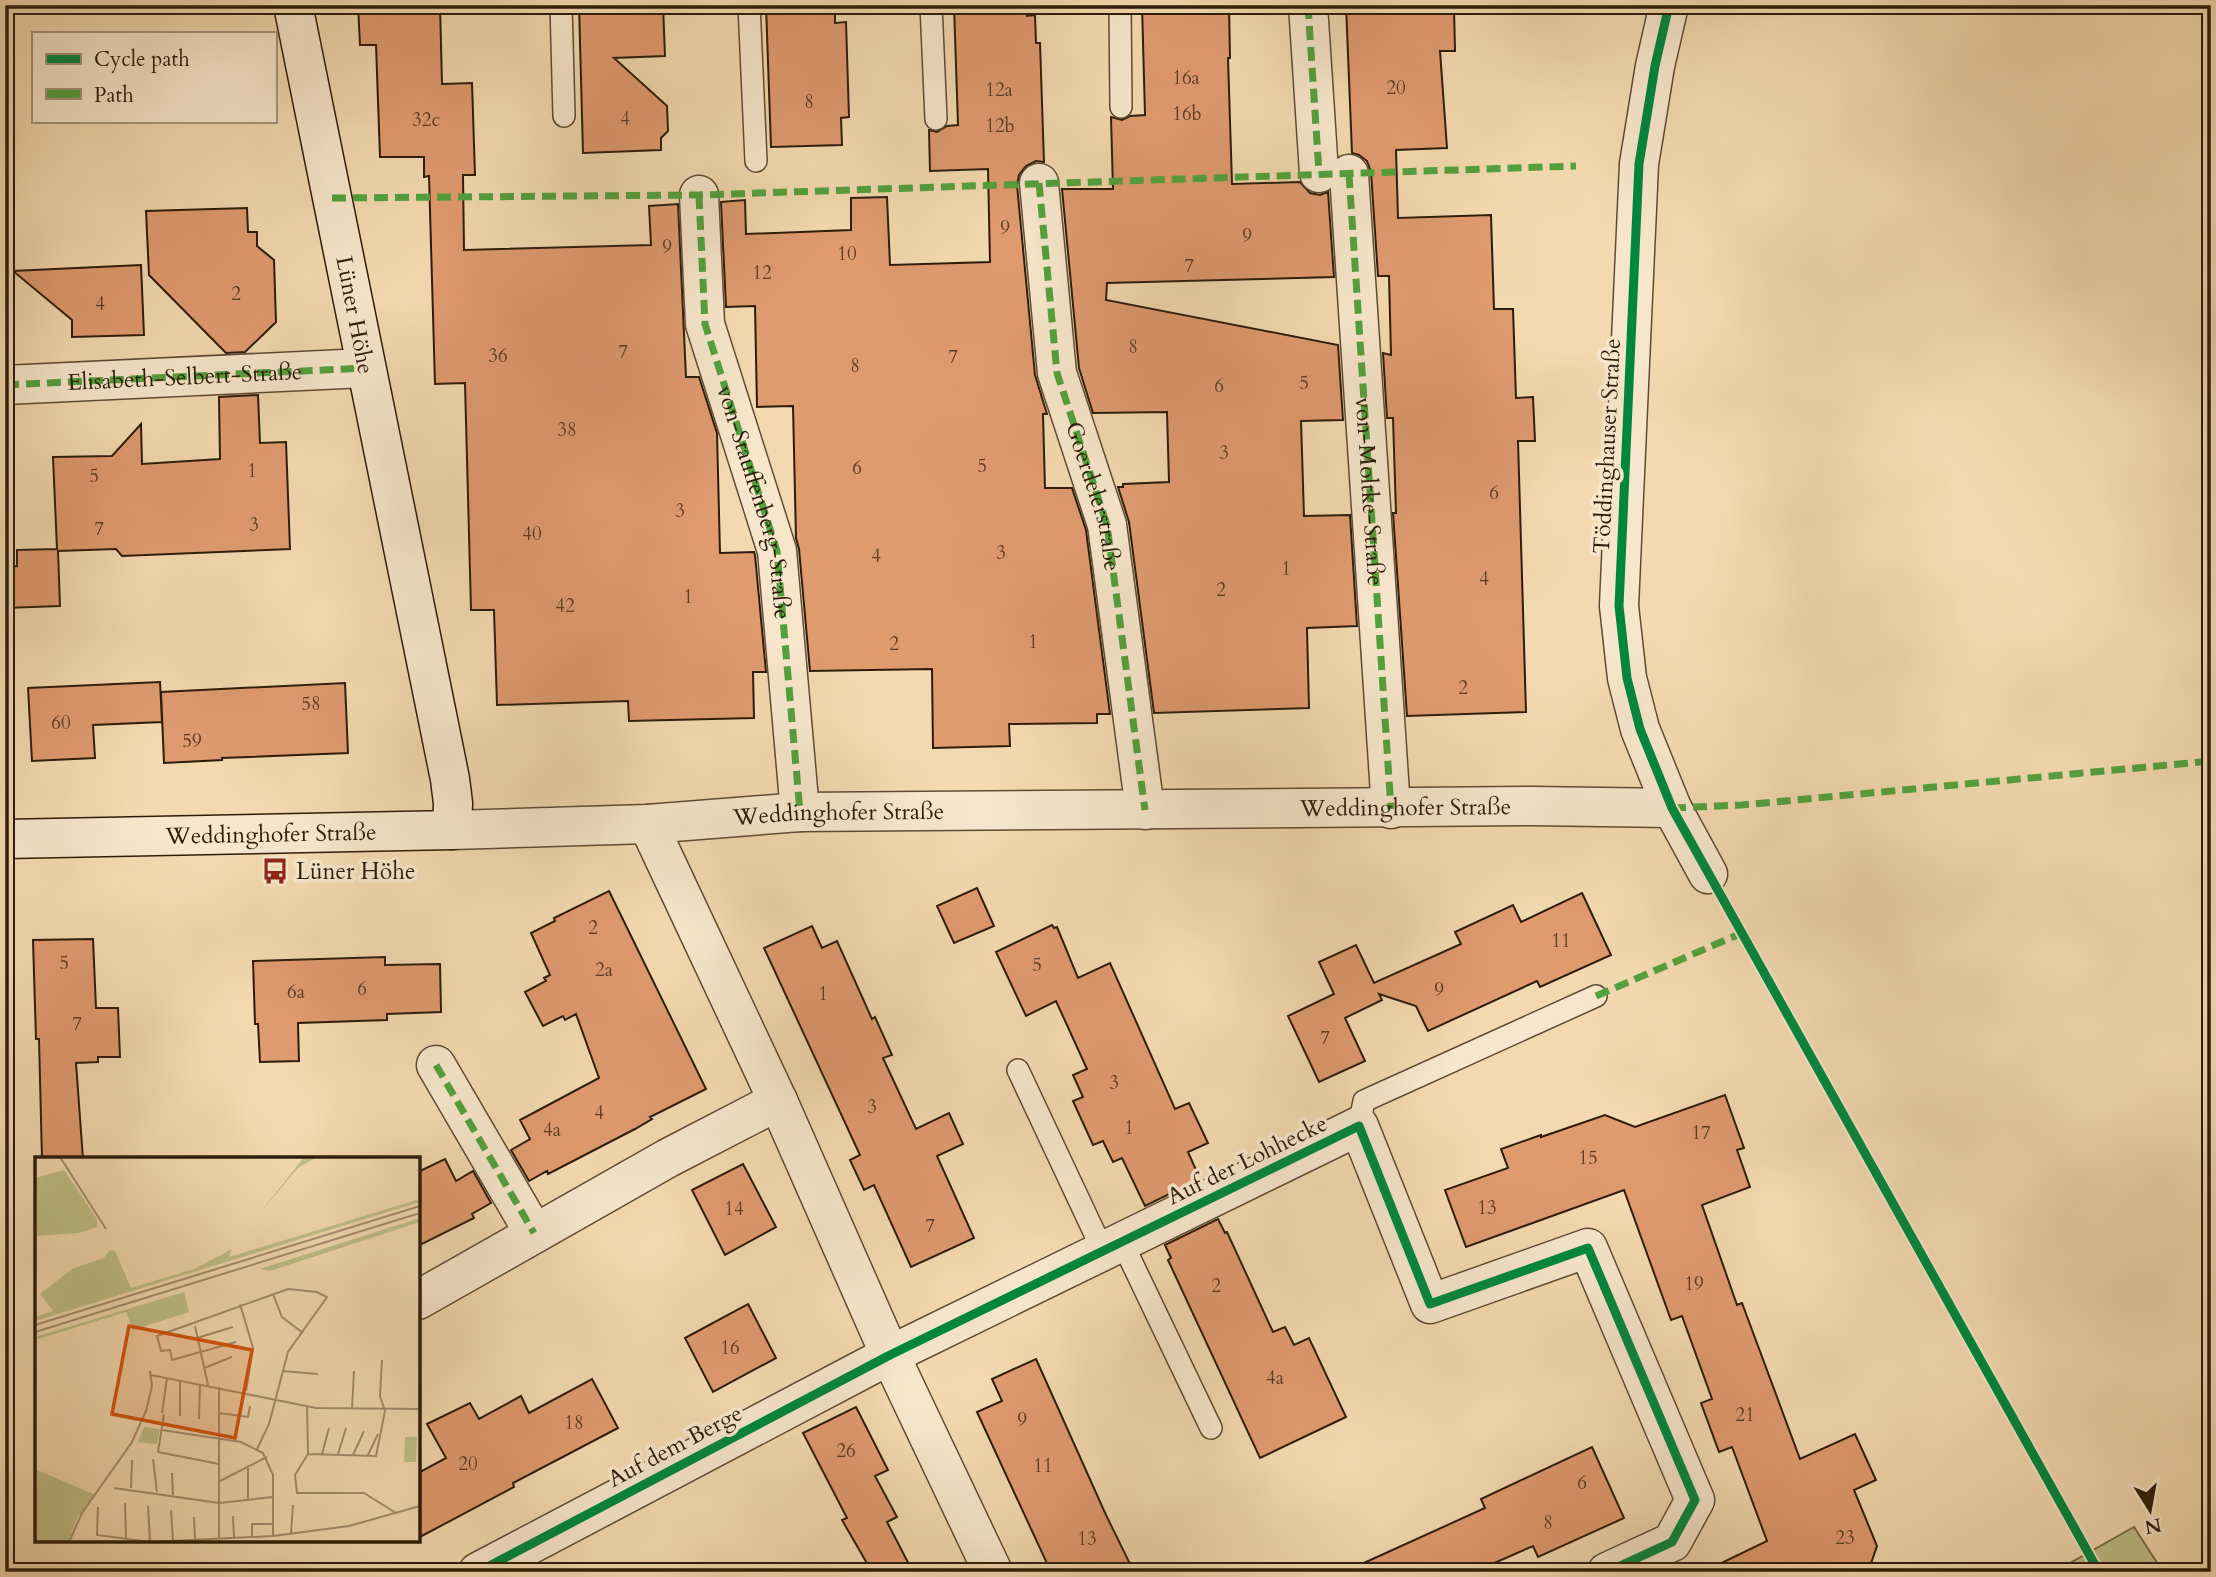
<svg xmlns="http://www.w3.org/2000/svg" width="2216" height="1577" viewBox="0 0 2216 1577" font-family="Cardo,serif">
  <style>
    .green { fill: #c0be87; stroke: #766d49; stroke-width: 2 }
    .building { fill: #df9a6e; stroke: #2d1c0b; stroke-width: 2 }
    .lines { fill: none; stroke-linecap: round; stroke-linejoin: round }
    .lane-casing { stroke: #5e4b34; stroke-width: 24 }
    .street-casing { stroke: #5e4b34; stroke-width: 41 }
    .secondary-casing { stroke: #2d1c0b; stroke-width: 41 }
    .lane { stroke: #f7e6cb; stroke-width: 21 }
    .street { stroke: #f7e6cb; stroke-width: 38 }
    .secondary { stroke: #f7e6cb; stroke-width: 38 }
    .quiet { stroke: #52a13e; stroke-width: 7; stroke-dasharray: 14 7; stroke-linecap: butt }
    .cycleway-casing { stroke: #f7e6cb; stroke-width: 13 }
    .cycleway { stroke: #00873e; stroke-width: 9 }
    .labels { text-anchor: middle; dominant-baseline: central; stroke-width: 7; stroke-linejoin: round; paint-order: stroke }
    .number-label { font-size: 19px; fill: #5a3c24 }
    .street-label { font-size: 23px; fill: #2d1c0b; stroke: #f7e6cb }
    .poi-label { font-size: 23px; fill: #2d1c0b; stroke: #f7e6cb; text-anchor: start }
    .inset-road { fill: none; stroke: #a48d6d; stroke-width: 2 }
    .view { fill: #d5530c; fill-opacity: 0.15; stroke: #d5530c; stroke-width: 3.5 }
    .inset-edge { fill: none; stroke: #2d1c0b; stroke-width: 3.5 }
  </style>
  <rect width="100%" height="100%" fill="#f3d9af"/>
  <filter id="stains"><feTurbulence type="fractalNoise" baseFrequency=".00286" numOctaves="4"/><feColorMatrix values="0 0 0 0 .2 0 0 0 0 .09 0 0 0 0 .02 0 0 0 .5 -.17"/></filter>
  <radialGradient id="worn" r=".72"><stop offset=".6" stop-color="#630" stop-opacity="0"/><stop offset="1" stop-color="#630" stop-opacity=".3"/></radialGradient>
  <path class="green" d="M2134 1527 2163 1572H2054Z"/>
  <path class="building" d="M358 5H440L442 84 472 83 475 175H463L464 250 651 245 649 206 678 204 686 377H699L717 433 720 553 754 552 755 555 766 672H753L754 718 629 721 628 701 497 705 494 610H471L465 383 435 384 429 176 424 177V157H380L376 45H360Z
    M579 5H663L665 56 614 58 667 106 668 131 661 138V150L583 153Z
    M766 5H835V23L846 22 849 117 841 118 842 145 771 147Z
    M954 5H1026L1027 16 1035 15 1036 43H1040L1044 162 1036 161 1026 166 1019 175 1017 185 1035 375 1047 414H1043L1045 488H1072L1086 530 1110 714H1097V723L1009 724 1010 746 933 748 932 669 810 671 799 549 796 538 793 406 757 407 755 306 726 307 721 202 745 200 746 234 851 230V198L887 197 890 265 990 262 988 169 930 171 929 130 937 132 947 126 958 125Z
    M1142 5H1229L1230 58H1228L1232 184 1300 182 1310 193 1320 195 1328 192 1334 277 1107 283 1106 300 1338 345 1343 420 1301 421 1304 516 1350 515 1357 626 1307 628 1309 708 1154 713 1129 522 1118 487H1123V484L1169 482 1167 412 1093 413 1079 368 1062 189H1113L1111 117 1122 120 1130 116 1145 115Z
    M1346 5H1446V8H1454L1455 51H1440L1447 148 1396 150 1398 218 1491 215 1494 309H1513L1516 398 1533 397 1535 441H1518L1526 712 1407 716 1393 513H1396L1393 418H1387L1383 353 1391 355 1389 276H1378L1371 172 1367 161 1359 155 1352 153Z
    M247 208 248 232H257V246L274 260 276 322 245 352 226 353 149 275 146 211Z
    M141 265 144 335 72 337V320L13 271Z
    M258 395 260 443 286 442 290 549 122 556 116 549 58 551 60 606 5 608V567L17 566V550L57 549 53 457 112 456 141 424 142 464 220 459 219 397Z
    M160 682 162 722 93 725 95 758 32 761 28 688Z
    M345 683 348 753 222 758V760L164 763 161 692Z
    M977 888 994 926 954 943 937 906Z
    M609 891 706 1089 650 1117 652 1119 635 1129 548 1174 547 1171 529 1181 511 1150 530 1139 520 1120 599 1078 576 1014 565 1020 563 1016 543 1026 525 992 546 981 544 978 550 975 531 933 555 921 554 918Z
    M1582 893 1611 955 1540 987 1537 981 1428 1031 1416 1006 1379 994 1382 1000 1345 1018 1365 1061 1319 1082 1288 1016 1334 994 1319 962 1356 945 1374 983 1461 944 1455 932 1513 905 1521 922Z
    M1052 925 1054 928 1057 927 1078 978 1110 963 1175 1109 1189 1103 1208 1143 1188 1152 1200 1179 1145 1206 1122 1158 1113 1162 1103 1141 1093 1145 1073 1101 1083 1097 1073 1075 1087 1069 1056 1001 1026 1016 996 952Z
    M812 926 822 948 837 941 872 1019 875 1017 892 1055 883 1058 916 1129 949 1113 963 1144 937 1156 974 1238 911 1267 874 1185 864 1190 850 1160 860 1155 764 948Z
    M93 939 96 1008H118L120 1057H98V1062L76 1063 83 1159H42L39 1039H36L33 940Z
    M385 957V965L440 964 441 1012 387 1014V1020L298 1023 299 1061 260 1062 258 1024H255L253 961Z
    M1725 1095 1744 1148 1737 1150 1750 1187 1702 1205 1737 1305 1742 1303 1800 1459 1855 1434 1876 1480 1854 1490 1877 1546 1868 1572H1703L1767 1541 1732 1447 1719 1452 1701 1403 1712 1399 1682 1316 1671 1320 1624 1190 1466 1247 1445 1190 1508 1168 1501 1149 1541 1135V1137L1605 1115 1635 1127Z
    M445 1159 456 1181 473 1171 491 1203 472 1214 474 1218 418 1246V1172Z
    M743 1164 776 1227 725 1255 692 1190Z
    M1218 1219 1225 1233 1227 1232 1273 1332 1285 1327 1294 1345 1309 1338 1346 1417 1260 1458 1168 1260 1171 1258 1165 1245Z
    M748 1304 776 1358 713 1392 685 1338Z
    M1036 1359 1106 1515 1134 1572H1051L1013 1490 977 1412 1002 1401 992 1379Z
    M592 1379 618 1428 513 1483 514 1487 418 1538V1473L446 1458 427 1424 470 1403 479 1419 521 1396 529 1413Z
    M856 1407 888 1470 875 1476 897 1517 887 1522 913 1572H872L842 1520 847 1518 803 1433Z
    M1592 1447 1624 1518 1538 1557 1533 1546 1474 1572H1344L1485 1508 1481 1499Z"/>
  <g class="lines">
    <g class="lane-casing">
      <path id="lane" d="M561 5 564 116
        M749 5 756 161
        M931 5 936 119
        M1120 5 1121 107
        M1018 1070 1103 1251
        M1359 1126 1364 1101 1596 996
        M1122 1242 1211 1428"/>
    </g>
    <g class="street-casing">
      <g id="street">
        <path d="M1308 5 1319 173"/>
        <path d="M1669 5 1655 66 1639 164 1619 606 1627 678 1640 729 1672 808 1708 874"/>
        <path d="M1349 174 1391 809"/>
        <path id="s1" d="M1039 183 1057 373 1107 525 1145 810"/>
        <path d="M699 195 705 324 777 551 800 812"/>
        <path d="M5 385 365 368"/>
        <path d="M648 824 778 1101 890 1355 993 1572"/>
        <path id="s2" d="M452 830 648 824 800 812 1532 806 1672 808"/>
        <path d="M436 1065 534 1233"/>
        <path d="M418 1300 668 1158 778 1101"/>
        <path d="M478 1572 890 1355 1359 1126 1430 1304 1588 1248 1695 1500 1672 1542 1607 1572"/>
      </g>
    </g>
    <g class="secondary-casing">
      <g id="secondary">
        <path id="s3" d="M5 839 452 830 453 803 450 779 293 5"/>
      </g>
    </g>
    <use href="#lane" class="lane"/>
    <use href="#street" class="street"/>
    <use href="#secondary" class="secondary"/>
    <g class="quiet">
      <path d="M1308 5 1319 173"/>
      <path id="s4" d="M1349 174 1391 809"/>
      <path d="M1039 183 1057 373 1107 525 1145 810"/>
      <path id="s5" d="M699 195 705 324 777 551 800 812"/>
      <path d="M332 198 699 195 1576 166"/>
      <path id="s6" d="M5 385 365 368"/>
      <path d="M1672 808 1742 805 2211 761"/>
      <path d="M1596 996 1742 933"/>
      <path d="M436 1065 534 1233"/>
    </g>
    <g class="cycleway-casing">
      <path id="cycleway" d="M1669 5 1655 66 1639 164 1619 606 1627 678 1640 729 1672 808 2099 1572
        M478 1572 890 1355 1359 1126 1430 1304 1588 1248 1695 1500 1672 1542 1607 1572"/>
    </g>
    <use href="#cycleway" class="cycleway"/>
  </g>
  <defs>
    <g id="bus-bare" transform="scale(2.1)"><path d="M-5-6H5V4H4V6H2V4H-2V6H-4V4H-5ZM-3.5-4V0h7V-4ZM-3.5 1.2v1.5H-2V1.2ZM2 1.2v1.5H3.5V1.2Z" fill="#8f2418" stroke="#f7e6cb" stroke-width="2.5" paint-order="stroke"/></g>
  </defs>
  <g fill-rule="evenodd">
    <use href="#bus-bare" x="275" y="871"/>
  </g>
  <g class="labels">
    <g class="number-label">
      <text x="1186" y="78">16a</text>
      <text x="1396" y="88">20</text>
      <text x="999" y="90">12a</text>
      <text x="809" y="102">8</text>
      <text x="1187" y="114">16b</text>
      <text x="625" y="119">4</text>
      <text x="426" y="120">32c</text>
      <text x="1000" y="126">12b</text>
      <text x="1005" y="228">9</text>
      <text x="1247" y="236">9</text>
      <text x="667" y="247">9</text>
      <text x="847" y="254">10</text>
      <text x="1189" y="266">7</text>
      <text x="762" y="273">12</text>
      <text x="236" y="294">2</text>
      <text x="100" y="304">4</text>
      <text x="1133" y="347">8</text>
      <text x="623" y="352">7</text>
      <text x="498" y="356">36</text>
      <text x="953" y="357">7</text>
      <text x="855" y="366">8</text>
      <text x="1304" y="383">5</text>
      <text x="1219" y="386">6</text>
      <text x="567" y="430">38</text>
      <text x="1224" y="453">3</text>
      <text x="982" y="466">5</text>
      <text x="857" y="468">6</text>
      <text x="252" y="471">1</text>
      <text x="94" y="476">5</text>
      <text x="1494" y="493">6</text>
      <text x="680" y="511">3</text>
      <text x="254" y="525">3</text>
      <text x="99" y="529">7</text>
      <text x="532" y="534">40</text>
      <text x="1001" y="553">3</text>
      <text x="876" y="556">4</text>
      <text x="1286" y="569">1</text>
      <text x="1484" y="579">4</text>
      <text x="1221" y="590">2</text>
      <text x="688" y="597">1</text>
      <text x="565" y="606">42</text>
      <text x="1033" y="642">1</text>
      <text x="894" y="644">2</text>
      <text x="1463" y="688">2</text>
      <text x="311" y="704">58</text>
      <text x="61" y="723">60</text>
      <text x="192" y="741">59</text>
      <text x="593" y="928">2</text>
      <text x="1561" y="941">11</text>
      <text x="64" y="963">5</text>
      <text x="1037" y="965">5</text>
      <text x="604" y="970">2a</text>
      <text x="362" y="989">6</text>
      <text x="1439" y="990">9</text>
      <text x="296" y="992">6a</text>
      <text x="823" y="994">1</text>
      <text x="77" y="1024">7</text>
      <text x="1325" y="1038">7</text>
      <text x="1114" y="1083">3</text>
      <text x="872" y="1107">3</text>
      <text x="599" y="1113">4</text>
      <text x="1129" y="1128">1</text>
      <text x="552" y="1130">4a</text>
      <text x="1701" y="1133">17</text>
      <text x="1588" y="1158">15</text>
      <text x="1487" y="1208">13</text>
      <text x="734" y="1209">14</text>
      <text x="930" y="1226">7</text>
      <text x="1694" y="1284">19</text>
      <text x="1216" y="1286">2</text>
      <text x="730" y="1348">16</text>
      <text x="1275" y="1378">4a</text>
      <text x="1745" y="1415">21</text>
      <text x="1022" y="1420">9</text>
      <text x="574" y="1423">18</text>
      <text x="846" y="1451">26</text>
      <text x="468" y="1464">20</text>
      <text x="1043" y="1466">11</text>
      <text x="1582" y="1483">6</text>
      <text x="1548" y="1523">8</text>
      <text x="1845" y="1538">23</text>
      <text x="1087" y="1539">13</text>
    </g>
    <g class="street-label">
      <text transform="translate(355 315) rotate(79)">Lüner Höhe</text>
      <text stroke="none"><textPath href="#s6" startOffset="180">Elisabeth-Selbert-Straße</textPath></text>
      <text transform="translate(1607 446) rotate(-87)">Töddinghauser Straße</text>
      <text stroke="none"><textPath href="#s4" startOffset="318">von-Moltke-Straße</textPath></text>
      <text stroke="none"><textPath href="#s1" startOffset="320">Goerdelerstraße</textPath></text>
      <text stroke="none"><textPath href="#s5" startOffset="315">von-Stauffenberg-Straße</textPath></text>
      <text stroke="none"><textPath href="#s2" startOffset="954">Weddinghofer Straße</textPath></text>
      <text stroke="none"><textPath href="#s2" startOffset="387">Weddinghofer Straße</textPath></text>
      <text stroke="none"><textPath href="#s3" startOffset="266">Weddinghofer Straße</textPath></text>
      <text transform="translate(1247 1160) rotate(-26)">Auf der Lohhecke</text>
      <text transform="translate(675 1446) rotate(-28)">Auf dem Berge</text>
    </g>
    <g class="poi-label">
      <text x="296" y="871">Lüner Höhe</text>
    </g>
  </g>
  <g transform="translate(35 1157)">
    <rect width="385" height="385" fill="#f3d9af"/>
    <path d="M269 0H282L263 11 225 56ZM29 13 62 62V70L44 76 0 79V21ZM385 42V45L0 164V160L18 154 5 137 37 112 69 101 75 93 80 94 96 131 159 112 197 92 194 100ZM385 61V65L235 114 225 112ZM149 135 154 155 98 173 91 155 0 183V180ZM109 270 125 272 122 287 103 285ZM370 280H382L381 305H369ZM0 312 60 338 42 361 33 385H0Z" fill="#c0be87"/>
    <path class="inset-road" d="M25 0 71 72M238 137 247 160 268 176M205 147 218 191 211 234M0 168 385 49M160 169 173 228M0 175 385 56M162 181 198 170M201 185 137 203 135 193 126 194 122 179 253 132 282 135 292 140 253 195 234 267 222 292M169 211 197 200M247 214 283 217M116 218 281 251 385 252M272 249 273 297 260 318 262 336H329L361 356M317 252 319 214M127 256 132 221M184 256 213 260 215 249M129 257 123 295 184 307M145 259V223M164 262 165 227M127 273 206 285 228 296 238 318V379M385 277V329M273 297 341 299 350 254 345 239 347 203M287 297 294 271M303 297 311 271M318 298 329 274M333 298 343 277M118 302 122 335M137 316 138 338M185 324 232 300M79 331 184 346 238 340M96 331 97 303M213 343V311M90 346 91 383M113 349 115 385M63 350 62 378 115 385 238 379 314 369 385 349M136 353 138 384M198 359 199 381M159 360 160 383M256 376 258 348M217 380V367H238M34 385 47 356 97 285 111 254 117 229 115 214M184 385V230"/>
    <path class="view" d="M94 169 217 193 200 281 77 257Z"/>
    <rect width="385" height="385" class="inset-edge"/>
  </g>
  <rect width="2216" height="1577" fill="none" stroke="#f3d9af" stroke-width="28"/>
  <rect x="7" y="7" width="2202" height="1563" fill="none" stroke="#2d1c0b" stroke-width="3.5"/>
  <rect x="14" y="14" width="2188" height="1549" fill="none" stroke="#2d1c0b" stroke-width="2"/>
  <rect x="32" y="32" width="245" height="91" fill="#f7e6cb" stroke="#a6957e" stroke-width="2"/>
  <rect x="46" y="54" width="35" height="10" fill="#00873e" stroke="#a6957e" stroke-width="2"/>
  <text x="94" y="66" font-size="21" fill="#2d1c0b">Cycle path</text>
  <rect x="46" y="89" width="35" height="10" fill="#52a13e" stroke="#a6957e" stroke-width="2"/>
  <text x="94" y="102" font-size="21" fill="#2d1c0b">Path</text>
  <g transform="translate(2150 1510) rotate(169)" stroke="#f7e6cb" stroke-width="5" paint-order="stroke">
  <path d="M0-5L12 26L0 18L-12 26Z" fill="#2d1c0b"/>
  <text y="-10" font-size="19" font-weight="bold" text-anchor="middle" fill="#2d1c0b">N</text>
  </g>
  <rect width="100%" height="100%" filter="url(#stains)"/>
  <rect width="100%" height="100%" fill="url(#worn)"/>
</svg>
